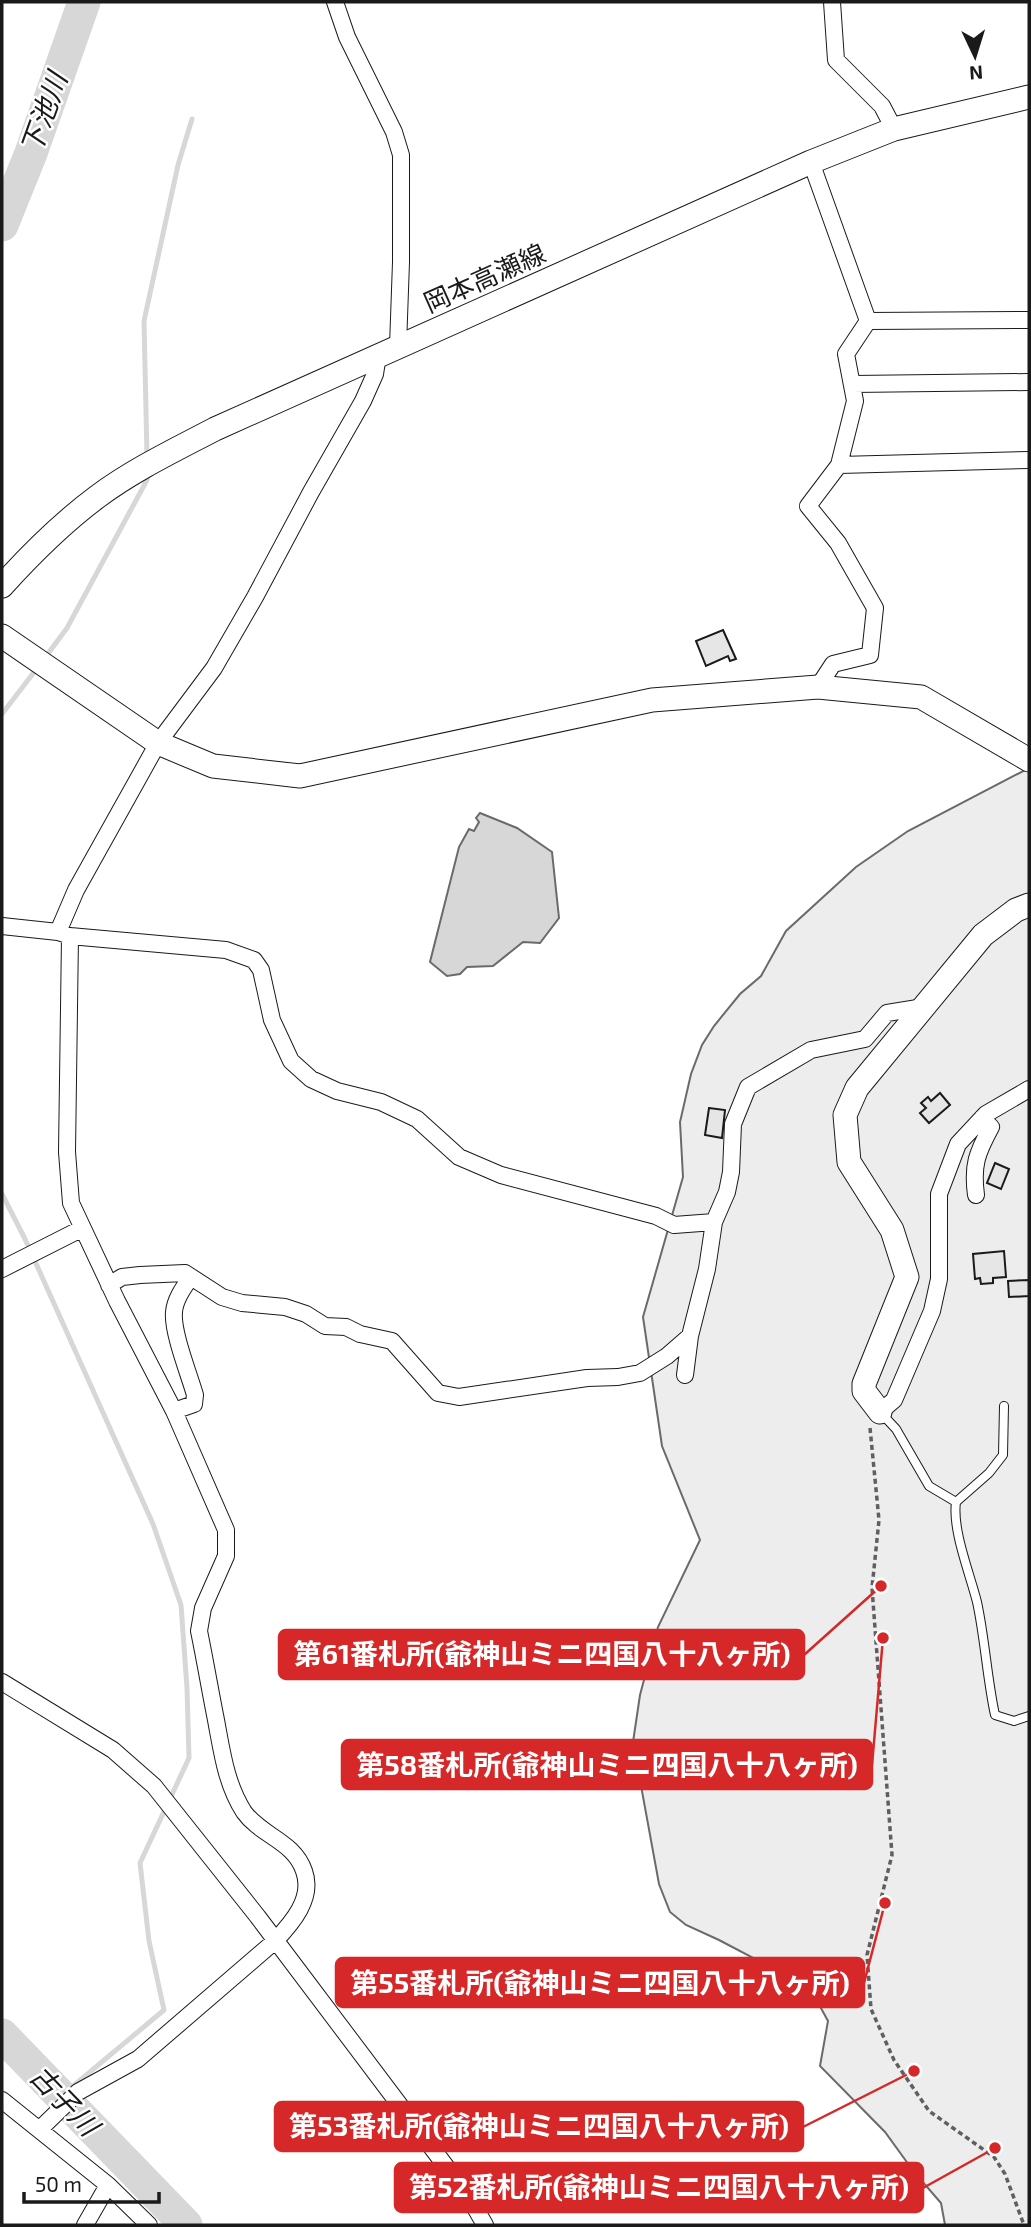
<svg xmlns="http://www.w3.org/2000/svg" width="1031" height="2227" viewBox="0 0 1031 2227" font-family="'Exo 2','Noto Sans JP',sans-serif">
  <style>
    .built { fill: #ededed; stroke: #6a6a6a; stroke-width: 2 }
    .water { fill: #d7d7d7; stroke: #6a6a6a; stroke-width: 2 }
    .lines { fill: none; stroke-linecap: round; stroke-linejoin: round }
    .stream { stroke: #d7d7d7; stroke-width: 5 }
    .river { stroke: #d7d7d7; stroke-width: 33 }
    .building { fill: #e6e6e6; stroke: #1a1a1a; stroke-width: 2 }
    .lane-casing { stroke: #1a1a1a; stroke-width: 10 }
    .street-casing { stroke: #1a1a1a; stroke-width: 18 }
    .secondary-casing { stroke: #1a1a1a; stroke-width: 25 }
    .path { stroke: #5f5f5f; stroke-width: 3.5; stroke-dasharray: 5 3.5; stroke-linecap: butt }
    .lane { stroke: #fff; stroke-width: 8 }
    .street { stroke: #fff; stroke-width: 16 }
    .secondary { stroke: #fff; stroke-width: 23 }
    .labels { text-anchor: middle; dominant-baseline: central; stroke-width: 5; stroke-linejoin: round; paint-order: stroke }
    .street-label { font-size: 26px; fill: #1a1a1a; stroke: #fff }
    .water-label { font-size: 28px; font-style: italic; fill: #1a1a1a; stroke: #fff }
    .leader { fill: none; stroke: #d62828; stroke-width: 2.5 }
    .callout-dot { fill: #d62828; stroke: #fff; stroke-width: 2.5 }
    .callout { fill: #d62828; stroke: #d62828; stroke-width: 2.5 }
    .callout-label { font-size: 28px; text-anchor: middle; font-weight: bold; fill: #fff }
  </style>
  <rect width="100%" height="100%" fill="#fff"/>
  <path class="built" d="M1029 768V2225H945L941 2203 914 2172 885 2132 820 2066 828 2021 810 1988 719 1940 686 1925 670 1912 659 1884 633 1742 640 1695 658 1627 700 1540 662 1446 643 1317 683 1177 680 1122 691 1074 702 1045 714 1026 740 994 761 976 786 931 856 867 908 831Z"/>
  <path class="water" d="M480 813 517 828 552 852 559 918 540 943 523 942 493 966 467 967 460 974 447 976 430 962 459 847 469 829 474 831 479 822 476 818Z"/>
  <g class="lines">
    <path class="stream" d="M147 456 144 321 178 165 192 119
      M44 659 67 628 147 480V473
      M2 714 38 667
      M2 1194 25 1239 153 1524 181 1605 187 1688 189 1758 140 1863 149 1941 164 2010 60 2097"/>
    <path class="river" d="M2 225 31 153 84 2
      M2 2035 186 2225"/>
  </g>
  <path class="building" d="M723 630 736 659 730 661 728 656 706 666 696 641Z
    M940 1093 950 1105 929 1123 920 1113 926 1108 921 1103 928 1097 931 1101Z
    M709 1108 725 1110 722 1138 705 1135Z
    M995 1163 1009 1169 1001 1189 987 1183Z
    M1004 1251 1006 1277 993 1278V1283L981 1284 980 1278 975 1279 973 1254Z
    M1029 1280V1296L1009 1297 1008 1281Z"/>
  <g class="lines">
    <g class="lane-casing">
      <path id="lane" d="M882 1414 896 1429 929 1486 956 1502C952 1530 970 1574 977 1602 985 1639 987 1678 995 1715L1014 1721 1029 1716
        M956 1502 989 1473 1003 1455 1004 1406"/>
    </g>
    <g class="street-casing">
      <path id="street" d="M335 2 347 37 394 132 401 155V262L398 346
        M832 2 836 60 882 106 894 129
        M811 162 868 321 846 354 855 401 839 465 808 506 838 543 875 608 870 655 833 664 818 687
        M868 321 1029 320
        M852 384 1029 382
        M839 465 1029 460
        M2 926 58 932 70 936 226 950 254 960 261 970 272 1020 291 1061 311 1079 337 1091 381 1102 417 1119 459 1157 501 1175 656 1216 674 1225 714 1222 707 1269 690 1336 685 1375
        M58 932 76 890 158 743 214 668 255 597 311 492 363 401 375 374 378 355
        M976 1195C972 1165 977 1153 991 1127L982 1118
        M714 1222 727 1192 731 1172 733 1124 748 1087 811 1050 865 1039 887 1013 924 1007
        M2 1269 81 1229
        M109 1285 122 1277 140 1275 185 1273 222 1297 242 1303 285 1307 306 1314 325 1326 346 1327 360 1334 392 1341 438 1393 459 1397 587 1378 618 1377 640 1373 667 1356 690 1336
        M174 1411 194 1404 195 1395C189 1374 172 1332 174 1312 175 1299 184 1287 191 1277
        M880 1412 894 1400 932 1311 939 1279V1194L958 1144 986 1114 1029 1089
        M2 1682 113 1750 154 1786 258 1917 469 2197 485 2225
        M2 2100 108 2185 149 2225
        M40 2129 78 2092 138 2059 275 1941C292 1923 314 1898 304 1871 294 1841 261 1836 244 1812 226 1784 222 1752 216 1720 210 1690 205 1660 199 1631L203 1608 226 1556V1530L174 1411 117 1301 71 1203 67 1152 70 936
        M85 2225 108 2185"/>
    </g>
    <g class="secondary-casing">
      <path id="secondary" d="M2 586C31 554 62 523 97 497 133 470 175 450 215 429L811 162 894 129 1029 97
        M2 636 158 743 213 766 300 776 652 700 818 687 921 697 1029 760
        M880 1412 864 1391V1384L907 1277 892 1230 849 1162 845 1115 857 1088 983 935 1016 910 1029 905"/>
    </g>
    <path class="path" d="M870 1428 879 1520 872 1588 892 1855 867 1955 871 2009 894 2060 929 2111 994 2157 1005 2174 1024 2225"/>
    <use href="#lane" class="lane"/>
    <use href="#street" class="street"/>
    <use href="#secondary" class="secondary"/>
  </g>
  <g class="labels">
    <g class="street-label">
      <text transform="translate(484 277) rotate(-24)">岡本高瀬線</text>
    </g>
    <g class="water-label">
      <text transform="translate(43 113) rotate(-70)">下池川</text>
      <text transform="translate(65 2100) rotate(46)">古子川</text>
    </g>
  </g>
  <path class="leader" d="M881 1586L804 1655M883 1638L872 1765M885 1903L864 1983M914 2071L803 2127M995 2148L923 2188"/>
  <g class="callout-dot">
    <circle cx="881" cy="1586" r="7"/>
    <circle cx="883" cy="1638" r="7"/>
    <circle cx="885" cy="1903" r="7"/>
    <circle cx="914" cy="2071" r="7"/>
    <circle cx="995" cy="2148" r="7"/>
  </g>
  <g class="callout">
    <rect x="279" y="1630" width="525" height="49" rx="7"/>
    <rect x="342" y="1740" width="530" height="49" rx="7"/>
    <rect x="336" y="1958" width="528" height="49" rx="7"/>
    <rect x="275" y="2102" width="528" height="49" rx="7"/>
    <rect x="395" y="2163" width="528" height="49" rx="7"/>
  </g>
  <g class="callout-label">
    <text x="542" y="1664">第61番札所(爺神山ミニ四国八十八ヶ所)</text>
    <text x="607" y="1775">第58番札所(爺神山ミニ四国八十八ヶ所)</text>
    <text x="600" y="1993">第55番札所(爺神山ミニ四国八十八ヶ所)</text>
    <text x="539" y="2136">第53番札所(爺神山ミニ四国八十八ヶ所)</text>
    <text x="659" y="2197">第52番札所(爺神山ミニ四国八十八ヶ所)</text>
  </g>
  <rect width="1031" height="2227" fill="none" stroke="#1a1a1a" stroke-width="7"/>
  <g transform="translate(975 56) rotate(176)" stroke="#ffffff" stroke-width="5" paint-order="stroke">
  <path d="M0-5L12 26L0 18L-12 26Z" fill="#1a1a1a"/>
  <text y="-10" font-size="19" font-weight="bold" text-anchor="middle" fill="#1a1a1a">N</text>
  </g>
  <path d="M24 2192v10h135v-10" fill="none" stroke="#1a1a1a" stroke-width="3.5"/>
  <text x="35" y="2192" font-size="21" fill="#1a1a1a" stroke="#ffffff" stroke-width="5" paint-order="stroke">50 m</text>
</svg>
